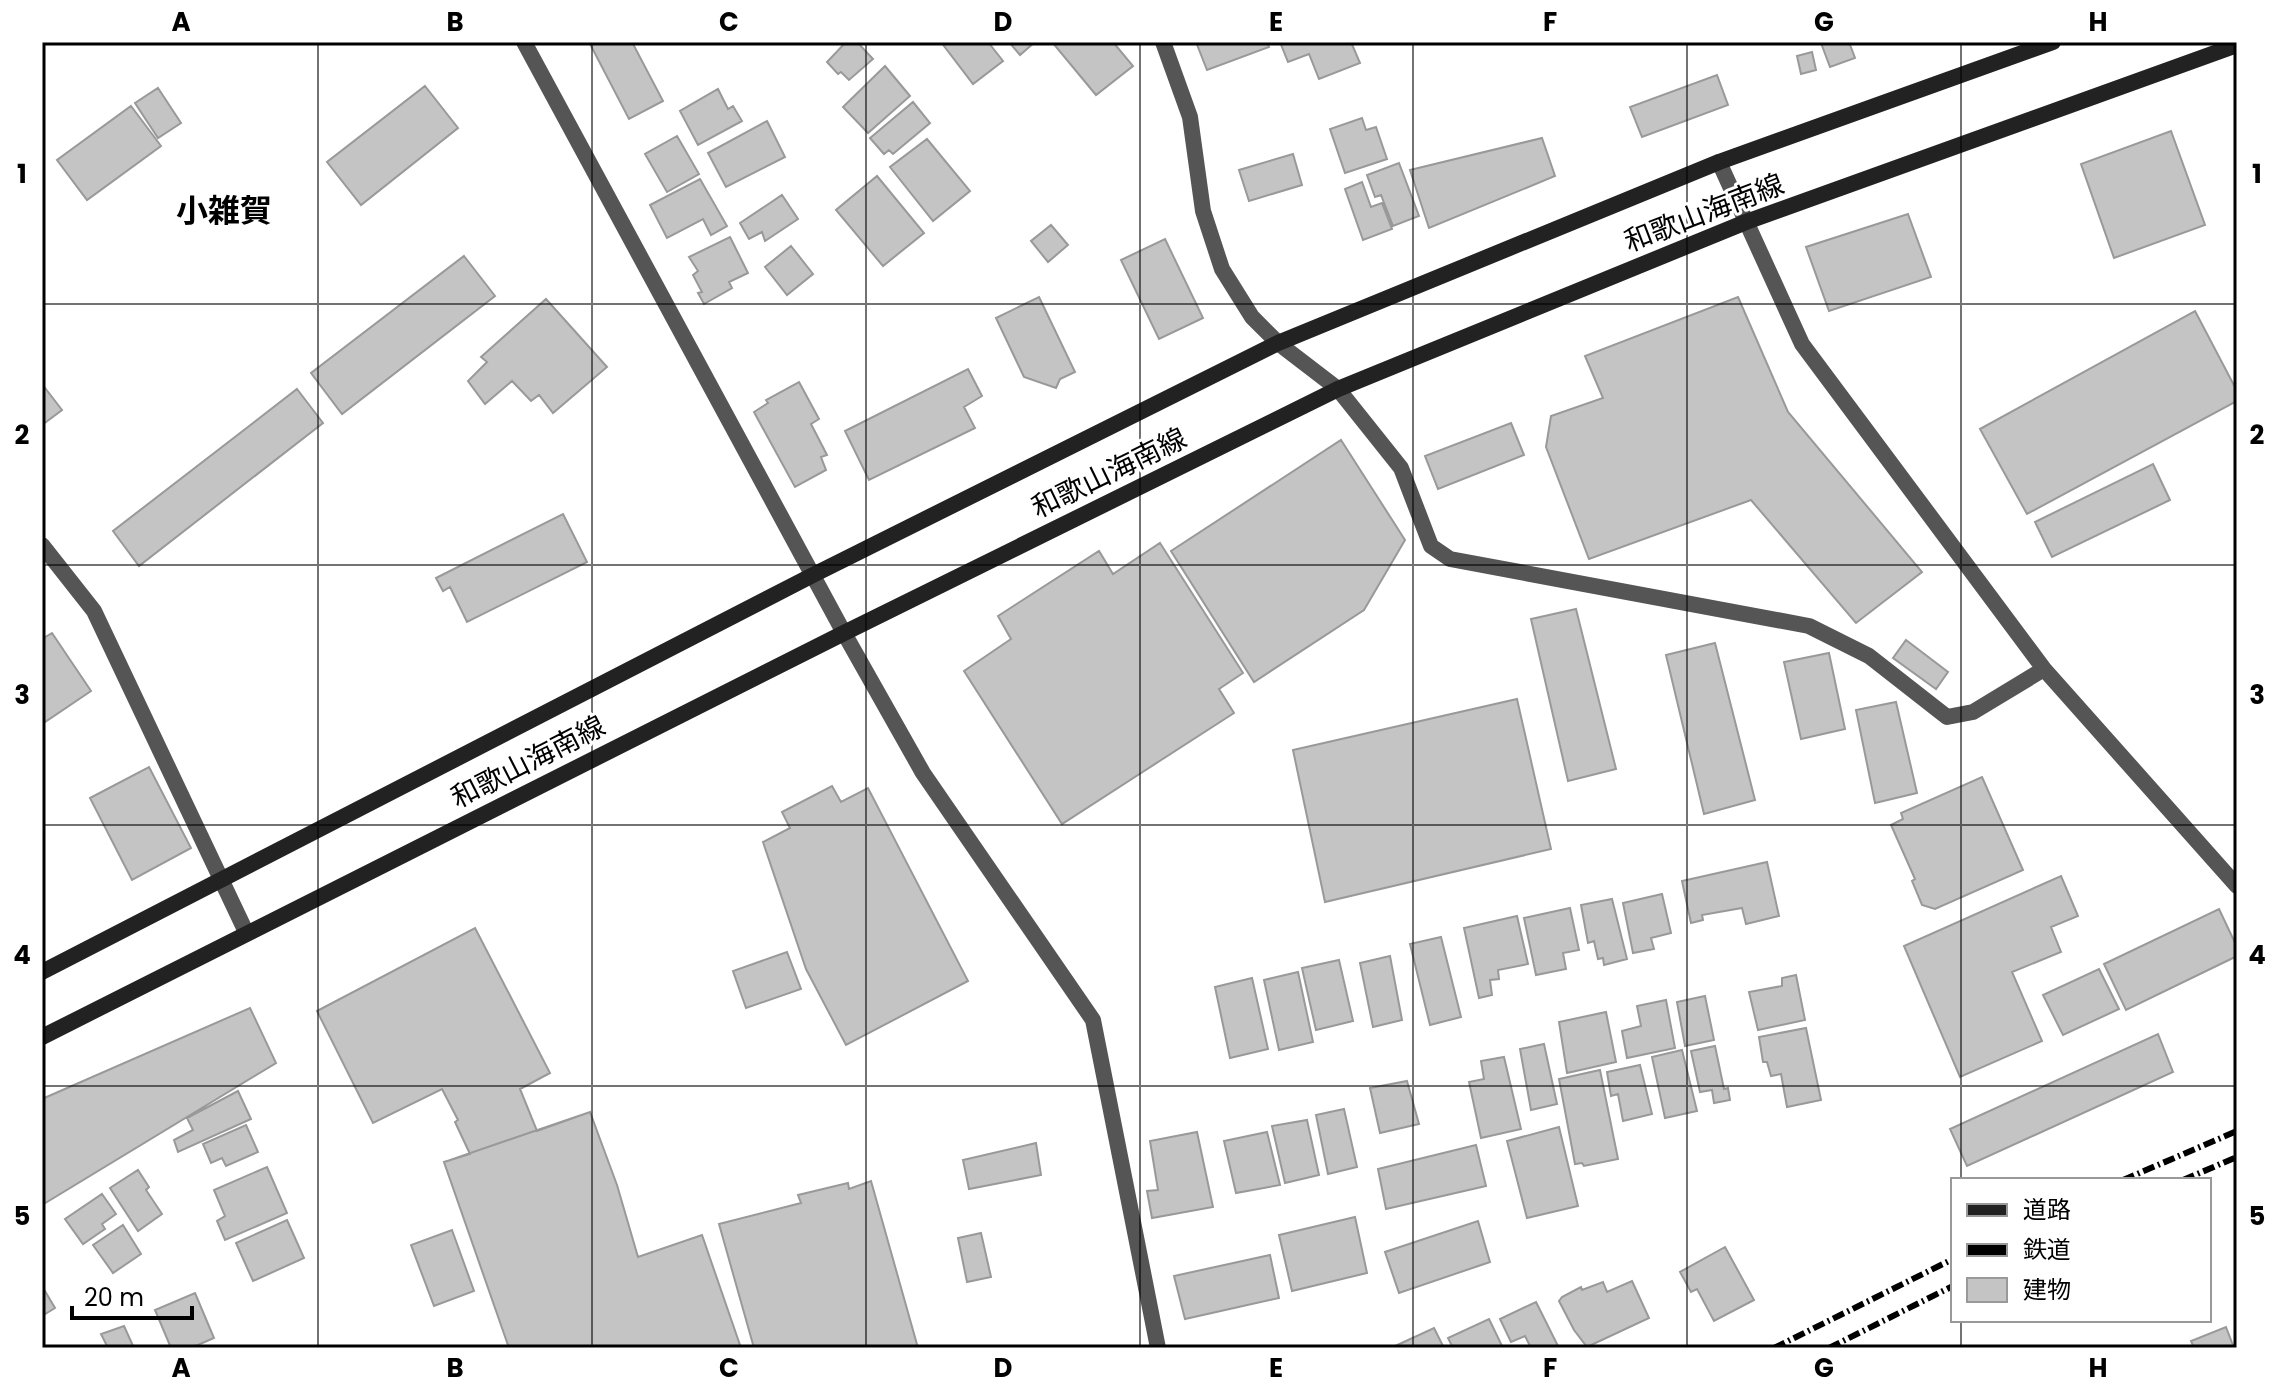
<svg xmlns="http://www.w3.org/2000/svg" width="2279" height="1390" viewBox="0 0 2279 1390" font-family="Poppins,'Noto Sans JP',sans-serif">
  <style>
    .building { fill: #c4c4c4; stroke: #999; stroke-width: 2 }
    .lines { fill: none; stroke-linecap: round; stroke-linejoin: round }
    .street { stroke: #555; stroke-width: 16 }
    .secondary { stroke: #222; stroke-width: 16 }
    .rail { stroke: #000; stroke-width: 6; stroke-dasharray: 12 4 2 4; stroke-linecap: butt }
    .grid { fill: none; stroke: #000; stroke-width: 2; stroke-opacity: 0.55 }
    .labels { text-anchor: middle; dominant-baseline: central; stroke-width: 6; stroke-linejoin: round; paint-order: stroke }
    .street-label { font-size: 28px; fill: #000; stroke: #fff }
    .quarter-label { font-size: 32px; font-weight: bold; fill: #000; stroke: #fff }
    .neatline { fill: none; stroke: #000; stroke-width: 3 }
    .grid-label { font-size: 26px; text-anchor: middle; font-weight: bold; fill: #000 }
  </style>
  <rect width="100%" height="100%" fill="#fff"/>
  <path class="building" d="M589 42H632L663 101 629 119Z
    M846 42H857L873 59 849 80 841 72 838 74 827 62Z
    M941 42H988L1003 61 973 84Z
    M1009 42H1035L1020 55Z
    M1052 42H1113L1133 66 1096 95Z
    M1196 42H1267L1269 47 1207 70Z
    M1280 42H1351L1360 63 1319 79 1309 54 1288 62Z
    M1849 42 1855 58 1830 67 1821 43Z
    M1812 52 1816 70 1801 74 1797 56Z
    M885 66 910 96 868 133 843 107Z
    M1717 75 1728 105 1642 137 1630 107Z
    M425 86 458 128 361 205 327 162Z
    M158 88 181 123 158 138 135 103Z
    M718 89 728 109 733 106 742 121 698 145 680 111Z
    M913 102 930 123 893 154 889 150 884 154 870 138Z
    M131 106 161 146 87 200 57 160Z
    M1362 118 1366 130 1376 127 1387 159 1345 173 1330 129Z
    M767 121 785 157 726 187 708 153Z
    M2171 131 2205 225 2114 258 2081 164Z
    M677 136 699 174 667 192 645 154Z
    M1542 138 1555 176 1429 228 1410 170Z
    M927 139 970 191 933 221 890 167Z
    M1293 154 1302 185 1249 201 1239 170Z
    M1399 163 1419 216 1393 226 1381 195 1375 197 1367 175Z
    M877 176 924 233 883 266 836 210Z
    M700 179 727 226 711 235 703 219 667 238 650 205Z
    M1362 182 1371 207 1382 203 1392 229 1363 240 1345 189Z
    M782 195 798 219 765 241 762 232 749 239 740 223Z
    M1908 214 1931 277 1829 311 1806 247Z
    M1051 225 1068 245 1048 262 1031 241Z
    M730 237 748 273 729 282 732 288 704 304 698 293 702 292 693 275 698 271 689 257Z
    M1165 239 1203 318 1159 339 1121 260Z
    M791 246 813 274 787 295 765 267Z
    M464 256 495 296 342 414 311 373Z
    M1039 297 1075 372 1060 379 1056 388 1024 377 996 318Z
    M1738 297 1788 412 1922 572 1856 623 1751 500 1589 559 1546 447 1551 416 1603 398 1585 356Z
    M546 299 607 367 553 413 539 395 531 401 512 381 485 404 468 381 487 362 481 357Z
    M2195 311 2237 391V401L2027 514 1980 429Z
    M968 369 982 396 964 407 975 428 869 480 845 431Z
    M799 382 819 419 811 424 827 455 821 457 826 470 795 487 754 412 768 403 766 400Z
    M42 384 62 410 42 425Z
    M297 389 323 423 139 566 113 531Z
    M1511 423 1524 455 1438 489 1425 456Z
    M1341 440 1405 540 1364 610 1254 682 1171 551Z
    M2153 464 2170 500 2052 557 2035 522Z
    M563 514 587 562 467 622 450 587 443 591 436 578Z
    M1160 543 1243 673 1219 689 1234 713 1062 824 964 671 1011 639 998 616 1099 551 1113 574Z
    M1576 609 1616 769 1568 781 1531 619Z
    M52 633 91 691 42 724V639Z
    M1906 640 1948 672 1936 689 1893 658Z
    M1715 643 1755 800 1704 814 1666 655Z
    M1829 653 1845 729 1801 739 1784 662Z
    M1517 699 1551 849 1325 902 1293 750Z
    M1896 702 1917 793 1875 803 1856 710Z
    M149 767 191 848 132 880 90 798Z
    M1982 777 2023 870 1935 909 1922 905 1912 881 1915 879 1891 825 1903 819 1901 813Z
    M832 786 841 802 868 788 968 981 846 1045 806 969 763 842 790 828 782 812Z
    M1767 862 1779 916 1746 924 1742 908 1702 915 1703 920 1691 923 1682 881Z
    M2061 876 2078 916 2051 927 2061 952 2012 972 2042 1041 1960 1077 1904 946Z
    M1662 894 1671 933 1651 938 1654 949 1633 953 1623 903Z
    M1612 899 1627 959 1604 965 1603 958 1598 959 1594 941 1588 943 1581 905Z
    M1570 908 1579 950 1563 953 1566 969 1536 975 1524 918Z
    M2219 909 2237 947V956L2126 1010 2104 964Z
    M1517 916 1528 964 1498 970 1499 979 1490 980 1492 995 1479 998 1464 928Z
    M475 928 550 1073 520 1089 537 1131 590 1112 617 1185 638 1257 702 1235 741 1348H509L444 1162 470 1154 455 1122 458 1120 442 1089 373 1123 317 1011Z
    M1441 937 1461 1017 1430 1025 1410 944Z
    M787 952 801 989 746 1008 733 971Z
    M1390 956 1402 1020 1373 1027 1360 963Z
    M1339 960 1353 1021 1316 1030 1302 968Z
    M2099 969 2119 1009 2063 1035 2043 995Z
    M1298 972 1313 1042 1279 1050 1264 980Z
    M1796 975 1805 1020 1758 1030 1749 992 1782 986V978Z
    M1252 978 1268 1049 1230 1058 1215 987Z
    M1705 996 1714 1040 1685 1046 1677 1002Z
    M1666 1000 1675 1048 1627 1058 1622 1031 1641 1026 1637 1006Z
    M250 1008 276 1063 42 1205V1099Z
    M1606 1012 1616 1062 1567 1073 1559 1022Z
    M1806 1028 1821 1100 1787 1107 1781 1074 1771 1076 1767 1062H1763L1759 1037Z
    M2158 1034 2173 1072 1967 1166 1950 1129Z
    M1544 1044 1557 1104 1531 1110 1520 1049Z
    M1715 1046 1724 1089 1728 1088 1730 1100 1714 1103 1712 1090 1700 1092 1691 1051Z
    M1682 1050 1697 1111 1665 1118 1652 1057Z
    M1504 1057 1521 1129 1481 1138 1469 1082 1484 1079 1481 1061Z
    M1640 1065 1652 1114 1623 1121 1618 1094 1611 1096 1607 1072Z
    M1600 1070 1618 1159 1584 1166 1582 1163 1575 1164 1559 1079Z
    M1407 1081 1419 1124 1380 1133 1370 1088Z
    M238 1091 251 1119 178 1152 174 1140 193 1130 187 1118Z
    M1344 1109 1357 1167 1328 1174 1316 1115Z
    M590 1112 617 1185 638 1257 702 1235 741 1348H509L444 1162Z
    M1307 1120 1319 1175 1285 1183 1272 1126Z
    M246 1125 258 1152 226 1166 222 1158 211 1163 203 1144Z
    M1559 1127 1578 1206 1527 1218 1507 1141Z
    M1197 1132 1213 1207 1152 1218 1147 1191 1158 1190 1150 1141Z
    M1267 1132 1280 1185 1236 1193 1224 1141Z
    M1036 1143 1041 1175 969 1189 963 1160Z
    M1476 1145 1486 1186 1386 1209 1378 1169Z
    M267 1167 287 1213 225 1240 217 1221 225 1216 214 1190Z
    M138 1170 149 1187 146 1190 162 1214 138 1231 110 1188Z
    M871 1181 918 1348H754L719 1224 801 1203 798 1195 848 1183 849 1189Z
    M102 1194 116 1214 102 1224 105 1229 83 1244 65 1219Z
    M1355 1217 1367 1273 1292 1291 1279 1235Z
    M287 1220 304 1258 253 1281 236 1243Z
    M1478 1221 1490 1262 1399 1293 1385 1252Z
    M123 1225 141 1254 113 1273 93 1245Z
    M452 1230 474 1291 434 1306 411 1245Z
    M981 1233 991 1277 967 1282 958 1238Z
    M1725 1247 1754 1300 1714 1321 1697 1289 1691 1292 1680 1272Z
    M1270 1255 1279 1298 1185 1319 1174 1276Z
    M1632 1281 1649 1318 1587 1347 1574 1330 1559 1301 1562 1297 1581 1287 1582 1290 1603 1282 1607 1292Z
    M42 1286 55 1308 42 1316Z
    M195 1293 214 1338 191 1348H171L155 1310Z
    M1536 1302 1559 1348H1531L1525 1336 1511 1342 1500 1319Z
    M1489 1319 1503 1348H1453L1448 1338Z
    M124 1326 134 1348H108L101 1334Z
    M2226 1327 2234 1348H2194L2191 1341Z
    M1434 1328 1444 1348H1393V1347Z"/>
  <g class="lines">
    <path class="street" d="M524 42 844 633 923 773 1093 1020 1158 1348
      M1163 42 1190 117 1203 211 1222 269 1252 317 1278 343 1338 389 1401 468 1431 546 1450 559 1809 626 1869 656 1947 717 1973 712 2044 669
      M1719 162 1802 344 2044 669 2237 886
      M42 545 94 611 246 932"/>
    <path class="secondary" d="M42 972 813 575 1278 343 1719 162 2053 42
      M42 1037 844 633 1338 389 1746 222 2237 45"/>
    <path class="rail" d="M2123 1180 2237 1131
      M2183 1180 2237 1157
      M1774 1348 1953 1259
      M1829 1348 1953 1286"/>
  </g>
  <path class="grid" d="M318 42V1348M592 42V1348M866 42V1348M1140 42V1348M1413 42V1348M1687 42V1348M1961 42V1180M42 304H2237M42 565H2237M42 825H2237M42 1086H2237M1961 1320V1348"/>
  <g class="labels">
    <g class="street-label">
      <text transform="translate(1704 213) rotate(-21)">和歌山海南線</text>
      <text transform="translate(1109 473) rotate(-26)">和歌山海南線</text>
      <text transform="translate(528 762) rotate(-27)">和歌山海南線</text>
    </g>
    <g class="quarter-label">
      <text x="224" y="210">小雑賀</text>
    </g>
  </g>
  <rect width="2279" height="1390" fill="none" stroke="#ffffff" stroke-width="88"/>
  <rect x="1951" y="1178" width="260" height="144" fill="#ffffff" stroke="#999999" stroke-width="2"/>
  <rect x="1967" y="1204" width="40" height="12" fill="#222222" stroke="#999999" stroke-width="2"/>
  <text x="2023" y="1218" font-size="24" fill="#000000">道路</text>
  <rect x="1967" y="1244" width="40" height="12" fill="#000000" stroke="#999999" stroke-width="2"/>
  <text x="2023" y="1258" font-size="24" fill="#000000">鉄道</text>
  <rect x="1967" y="1278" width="40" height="24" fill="#c4c4c4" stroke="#999999" stroke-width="2"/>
  <text x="2023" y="1298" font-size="24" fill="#000000">建物</text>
  <path d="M72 1306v12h120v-12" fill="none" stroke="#000000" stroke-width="4"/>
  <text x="84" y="1306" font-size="24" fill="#000000" stroke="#ffffff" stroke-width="6" paint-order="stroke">20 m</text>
  <rect x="44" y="44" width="2191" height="1302" class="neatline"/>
  <g class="grid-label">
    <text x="181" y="31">A</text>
    <text x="455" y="31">B</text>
    <text x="729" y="31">C</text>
    <text x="1003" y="31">D</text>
    <text x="1276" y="31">E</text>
    <text x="1550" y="31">F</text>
    <text x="1824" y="31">G</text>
    <text x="2098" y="31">H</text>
    <text x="22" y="183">1</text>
    <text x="2257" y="183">1</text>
    <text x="22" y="444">2</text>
    <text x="2257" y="444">2</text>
    <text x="22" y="704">3</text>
    <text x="2257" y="704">3</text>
    <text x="22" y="964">4</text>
    <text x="2257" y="964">4</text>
    <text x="22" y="1225">5</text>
    <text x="2257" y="1225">5</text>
    <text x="181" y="1377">A</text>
    <text x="455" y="1377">B</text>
    <text x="729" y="1377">C</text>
    <text x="1003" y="1377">D</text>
    <text x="1276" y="1377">E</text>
    <text x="1550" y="1377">F</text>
    <text x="1824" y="1377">G</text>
    <text x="2098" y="1377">H</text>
  </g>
</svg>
